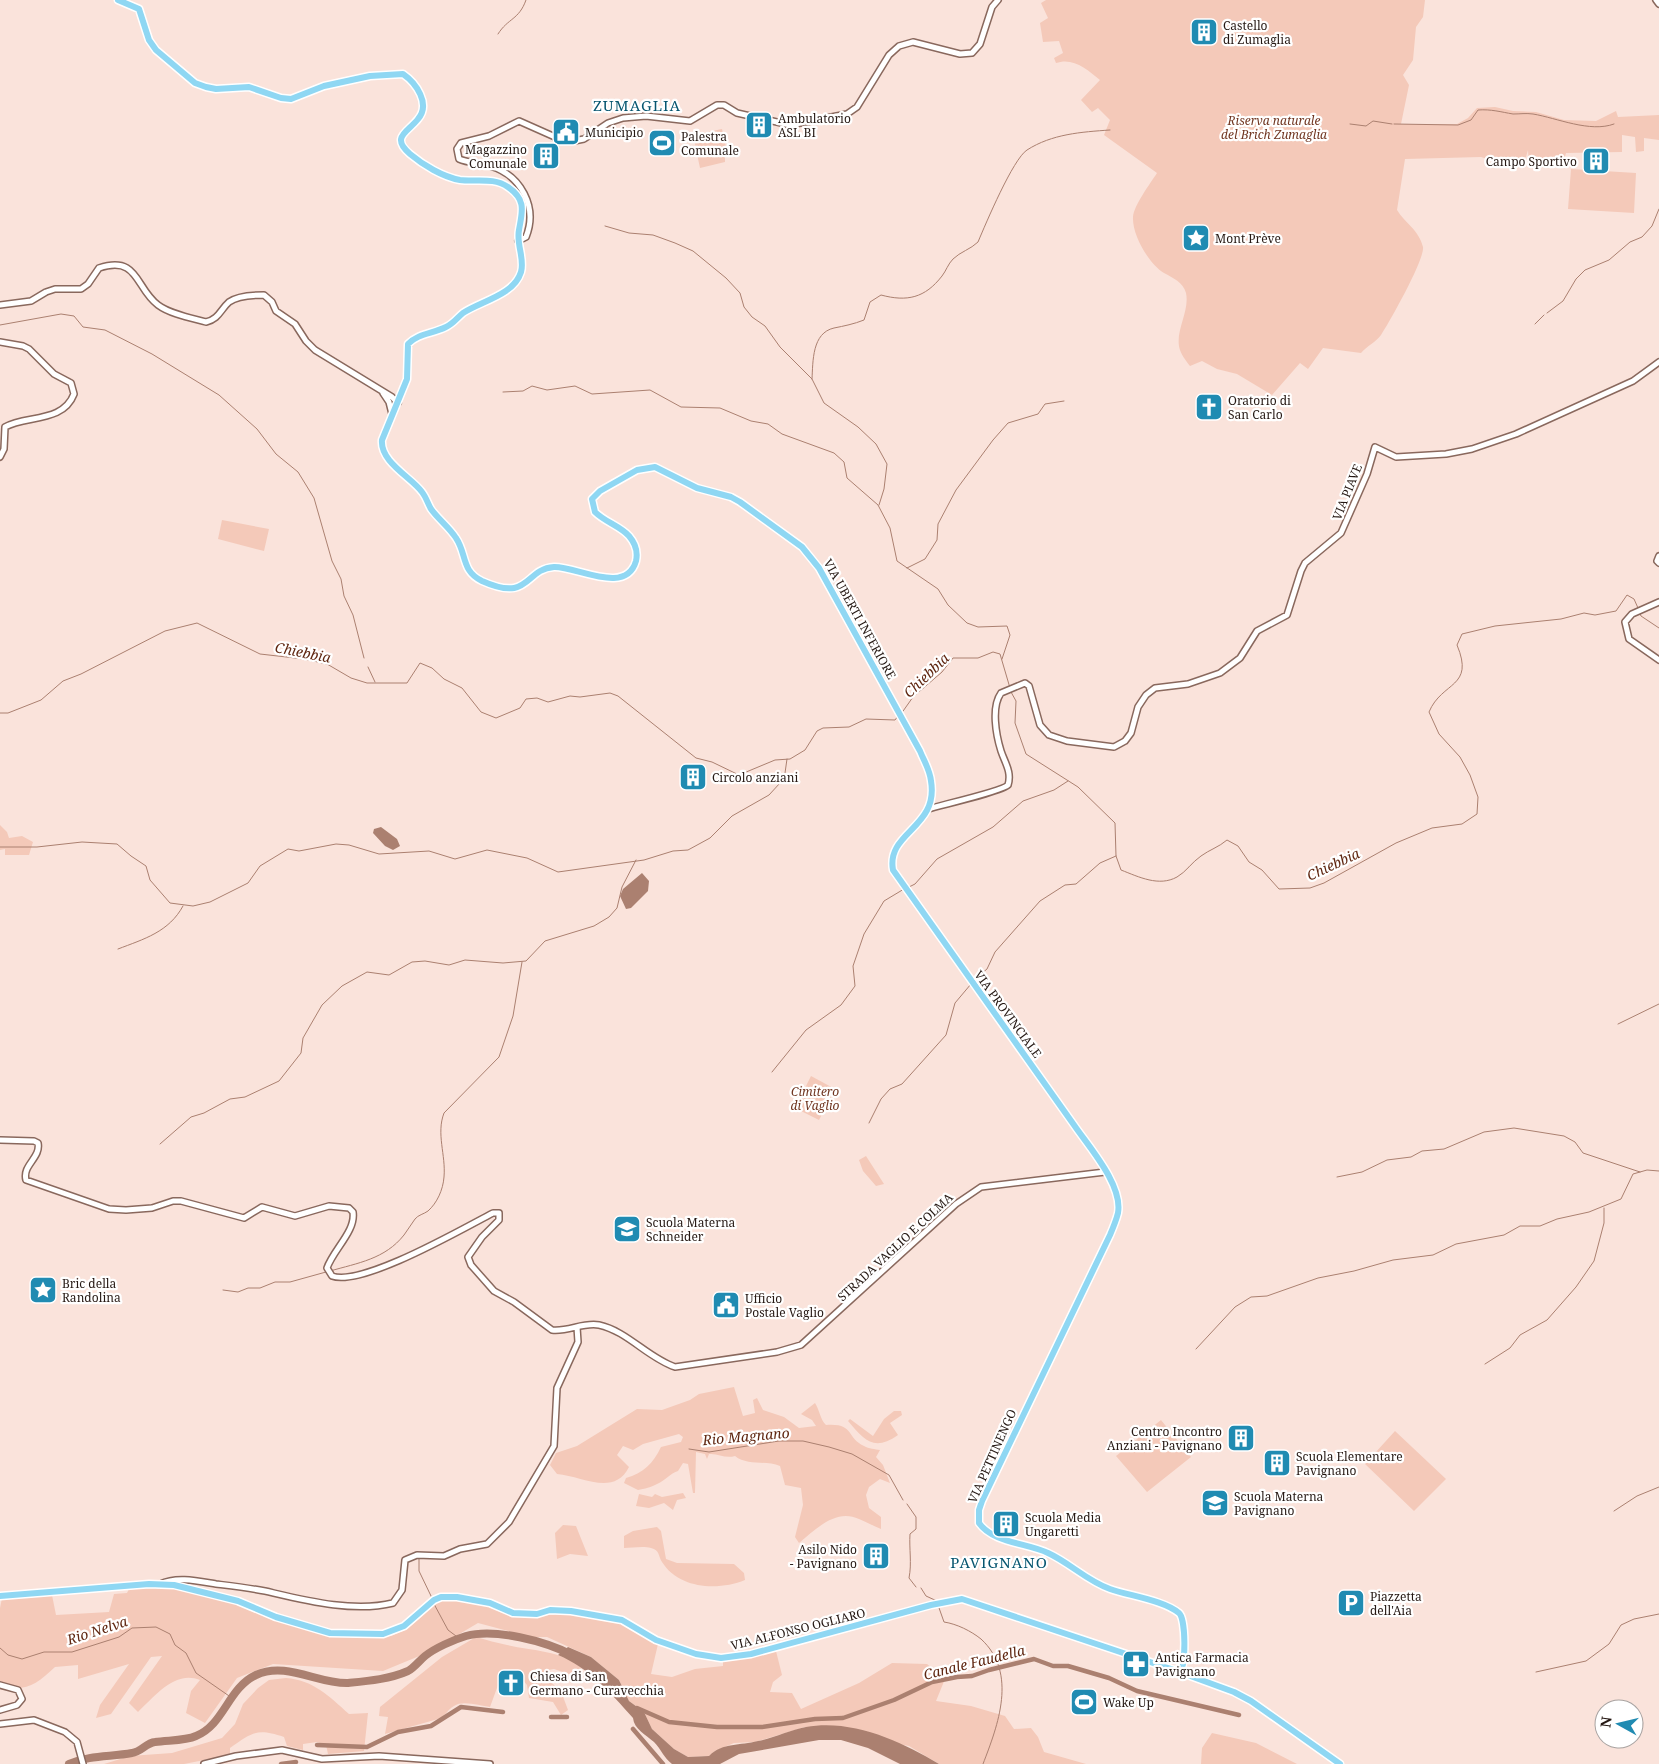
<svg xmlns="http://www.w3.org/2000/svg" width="1659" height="1764" viewBox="0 0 1659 1764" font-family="'Noto Serif',serif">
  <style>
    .green { fill: #f4c9b9 }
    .water { fill: #ab8070 }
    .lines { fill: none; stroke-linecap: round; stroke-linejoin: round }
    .stream { stroke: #ab8070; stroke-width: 1 }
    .canal { stroke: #ab8070; stroke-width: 4.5 }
    .river { stroke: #ab8070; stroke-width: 8 }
    .minor-casing { stroke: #89685d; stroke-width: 8 }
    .major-casing { stroke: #fff; stroke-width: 9 }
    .minor { stroke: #fff; stroke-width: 5 }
    .major { stroke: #8fd7f3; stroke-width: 6 }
    .labels { text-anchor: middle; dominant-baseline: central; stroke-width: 4.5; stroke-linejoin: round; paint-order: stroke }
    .poi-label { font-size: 12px; fill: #251813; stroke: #fff; text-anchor: start }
    .park-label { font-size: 12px; font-style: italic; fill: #703520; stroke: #fff }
    .street-label { font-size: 12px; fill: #251813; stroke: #fff }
    .water-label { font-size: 14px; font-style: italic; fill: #5f2610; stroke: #fff }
    .quarter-label { font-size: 15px; letter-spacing: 1px; fill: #075670; stroke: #fff }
  </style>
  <rect width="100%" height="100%" fill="#fae3db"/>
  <path class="green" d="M1046 0H1425L1423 17 1416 27 1413 60 1403 75 1409 85 1401 124H1457L1468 118 1477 108 1495 107 1513 111 1536 112 1564 120 1596 121 1616 111 1618 117 1659 115V140L1644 138V151L1636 152 1635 137 1622 135V152L1566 153 1564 160H1558V162L1529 164 1528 150 1526 157 1494 161 1481 157 1405 159 1397 210C1405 223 1419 230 1423 247 1425 259 1389 323 1381 335 1376 342 1367 346 1361 353L1323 348 1308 369 1300 363 1272 395 1237 374 1217 369 1202 361 1190 366C1187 362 1182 356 1180 350 1174 332 1190 312 1186 293 1183 282 1173 278 1164 273 1149 264 1132 235 1133 217 1134 205 1150 184 1157 173L1104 135 1110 120 1098 108 1092 112 1081 100 1100 80C1087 69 1073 57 1056 63L1054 58 1063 53 1059 41 1043 42 1040 23 1048 18 1041 3Z
    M722 129 727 151 725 152V162L700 168 693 135Z
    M1571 169 1636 173 1634 213 1568 209Z
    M222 520 269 529 264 551 218 539Z
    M0 825 7 832 9 838 22 836 33 842 29 855H5V849L0 850Z
    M811 1076 835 1089 819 1120 795 1108Z
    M866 1156 884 1184 876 1186 863 1171 859 1160Z
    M734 1387 743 1416 755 1413 753 1400 757 1398 763 1410 784 1417 799 1428 816 1426 812 1420 801 1414 815 1403C820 1411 820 1419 826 1425 855 1423 846 1438 864 1446 869 1449 875 1449 880 1450L876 1457 883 1465 890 1483 880 1479 869 1487 866 1495 869 1508 881 1517V1529C873 1526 867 1522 859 1519 836 1508 816 1529 799 1543L795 1537 803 1505 801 1488 785 1485 780 1466C766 1460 747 1466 735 1456 725 1459 718 1453 709 1454L707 1459 705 1454 696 1452 695 1493H693L688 1464 683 1463 678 1471C669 1474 666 1480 657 1484 652 1487 644 1489 638 1490L624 1483 626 1478C643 1473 653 1464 661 1447L681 1442 683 1437 679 1434 643 1444 633 1450 623 1446 617 1455 629 1467C614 1497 582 1476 557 1474L550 1465 556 1453 577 1446 637 1409 662 1410 690 1400 699 1394Z
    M894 1411H901L902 1415 890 1423 898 1435C874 1452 864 1440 848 1421L850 1419 873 1436 884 1419Z
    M1161 1420 1191 1457 1147 1492 1116 1456Z
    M1395 1431 1446 1479 1414 1511 1365 1464Z
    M683 1493 686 1498 677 1500 673 1510 664 1503 649 1508 636 1506 639 1494 652 1497 655 1494 662 1497Z
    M563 1525 576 1526 588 1556 570 1554 557 1559 555 1533Z
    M657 1527 661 1531 666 1559 677 1563 734 1564 744 1573 745 1580C718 1591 679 1589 662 1562 658 1556 660 1550 651 1548 643 1546 632 1548 624 1548V1536L633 1531Z
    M170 1587 237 1603 276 1620 323 1635 391 1636 407 1629 422 1616 430 1604 442 1598 478 1603 512 1616 571 1614 620 1623 658 1644 651 1674 672 1677 695 1669 723 1666V1662L776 1651 782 1675 773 1682 770 1692 792 1693 801 1709 859 1683 892 1663 927 1664 945 1679 936 1701 971 1706 1005 1716 1014 1729 1031 1728 1038 1737 1044 1752 1086 1764H939L909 1746 805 1727 755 1742 734 1743 715 1751 709 1756 688 1757 674 1749 652 1729 644 1712 629 1701 619 1680 591 1657 547 1637H531L478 1623 429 1652 383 1671 273 1664 237 1678 205 1723 186 1713 191 1691 200 1680C175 1670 155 1696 138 1712L129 1703 162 1656 151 1657 111 1714 96 1718 100 1705 129 1664 78 1679V1665L55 1667C36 1685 26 1692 0 1686V1608L2 1598 52 1595 56 1615 109 1612 114 1594 127 1593 129 1589Z
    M476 1637C487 1640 497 1643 507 1645 532 1651 561 1650 582 1668L569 1674 554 1669 548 1670 546 1676 562 1694 568 1710 561 1715 553 1702 529 1698 527 1685 515 1671 509 1670 501 1677 490 1707C480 1706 463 1700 454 1706 447 1710 446 1716 438 1719L385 1734 388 1717 379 1716 380 1707 442 1657Z
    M286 1678C313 1680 329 1696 349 1714L368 1713 364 1751 328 1754 326 1745 317 1742 303 1744V1750L287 1746 284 1737C257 1728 253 1732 230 1748V1755L184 1764H104L130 1756 172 1753 222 1738 235 1724 243 1704 258 1688 269 1680Z
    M1212 1733 1256 1743 1297 1764H1201L1202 1748Z"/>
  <path class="water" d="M381 827 397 839 400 846 393 850 385 846 373 833 374 829Z
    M642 873 649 881 648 891 631 908 626 909 620 896 623 889Z
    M568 1647 591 1657 619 1680 629 1701 644 1712 652 1729 674 1749 688 1757 709 1756C723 1742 740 1746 758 1741 774 1738 790 1730 806 1727 853 1719 900 1741 939 1764H900L868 1748 841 1740H819L739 1754 720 1764H672C664 1758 661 1749 654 1742 646 1735 634 1729 633 1718 611 1693 589 1668 558 1655Z"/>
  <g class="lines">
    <path class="stream" d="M498 34C508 18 519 20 526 0
      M1350 124 1366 126 1373 121 1392 124
      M1394 124 1458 125 1471 120 1478 110C1491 109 1501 112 1513 114 1520 114 1526 113 1533 114 1557 118 1590 133 1614 124
      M605 226 629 233 653 235 675 243 693 251 726 278 740 293 744 307 752 317 765 326 780 347 812 379 824 403 858 427 876 444 887 464 884 489 879 505
      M1547 313 1563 301 1576 279 1585 270 1609 260 1630 242 1642 237 1652 226 1659 209
      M1535 324 1544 315
      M0 325 61 314 74 316 83 327 105 330 152 354 219 395 257 429 276 454 298 472 314 498 332 561 341 579 344 596 353 615 364 658
      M812 379C813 361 812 333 834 328 844 326 854 324 864 320L870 302 881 295C907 302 925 298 942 276 946 271 948 264 953 259 960 252 971 249 978 242 986 223 1013 159 1027 150 1052 134 1081 132 1110 130
      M503 392 523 391 532 386 547 390 575 386 592 394 650 390 681 407 720 408 751 421 768 424 782 434 834 453 844 462 847 478 878 505 890 528 897 561 938 589 948 605 967 623 978 627 1007 626 1010 635 1002 659
      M907 568 925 559 937 540 938 524 956 490 993 440 1008 423 1038 414 1045 404 1064 401
      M1639 612 1641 616 1659 628
      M368 667 375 682
      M1011 692 1016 701 1015 723 1026 754 1078 787 1115 823 1116 856 1121 870C1139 877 1159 887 1177 877 1186 872 1192 862 1201 856 1209 850 1219 847 1227 840L1238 846 1249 862 1262 870 1279 889 1310 888 1324 883 1396 843 1432 828 1462 824 1477 814 1478 797 1470 775 1460 757 1439 734 1429 712C1442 681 1475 688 1457 645L1462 634 1495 626 1561 619 1584 613 1595 615 1616 611 1627 595 1634 599 1638 608
      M0 713H8L41 700 63 681 81 674 165 631 197 623 260 654 304 659 327 664 351 678 367 683H407L420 663 432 668 444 679 462 688 481 712 496 718 520 708 526 699 537 698 548 702 570 696 580 697 610 693 618 696 696 758 712 762 739 775 775 760 790 759 805 750 817 731 823 728 849 727 866 719 895 720 898 716
      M901 714 913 697 942 672 953 658H978L993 652 1000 654 1010 688
      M0 847H37L82 842 117 844 131 856 146 866 150 880 170 903 193 906 210 902 248 883 260 866 288 849 299 851 336 844 349 845 379 854 429 851 455 859 487 850 527 858 558 872 644 860 673 851 688 850 710 838 732 816 769 795 780 783 785 773 787 759
      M907 888 915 884 937 859 993 827 1023 801 1054 790 1068 781
      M118 949C144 939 169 932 183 906
      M975 979 987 969 995 952 1040 901 1065 885 1076 884 1100 863 1116 856
      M1618 1024 1659 1004
      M772 1072 806 1030 841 1005 855 986 853 966 864 934 884 901 904 889
      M869 1123 881 1099 890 1089 902 1084 946 1035 955 1003 971 984
      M160 1144 191 1117 204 1113 230 1099 245 1097 279 1081 301 1053 303 1038 322 1005 342 986 367 972 389 975 412 962 425 961 449 965 465 960 503 963 526 961 545 941 594 926 609 917 617 908 622 887 636 860
      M1337 1177 1362 1172 1387 1160 1411 1157 1422 1151 1444 1149 1484 1132 1514 1128 1564 1136 1575 1142 1583 1153 1640 1172
      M330 1271C358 1263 385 1259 404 1235 408 1230 411 1224 415 1219 418 1215 424 1214 428 1211 437 1203 443 1190 444 1177 446 1155 436 1134 444 1113L499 1057 513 1016 522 962
      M223 1290 238 1292 248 1288H260L275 1282H290L326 1272
      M1196 1349 1235 1307 1251 1297 1267 1296 1318 1278 1354 1271 1393 1260 1433 1255 1456 1244 1504 1235 1520 1226H1540L1557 1219 1589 1212 1621 1199 1633 1174 1647 1170 1659 1171
      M1485 1364 1510 1348 1520 1335 1547 1320 1576 1287 1594 1261 1604 1223V1208
      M689 1449 709 1452 779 1441H803L829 1447 852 1454 889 1475 903 1500
      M907 1504 916 1517V1529L910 1534C909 1549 912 1563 909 1578L916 1587
      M1614 1511 1637 1496 1659 1487
      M419 1559V1571L432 1598
      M921 1588 926 1596 937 1601
      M434 1604 448 1630 460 1639
      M938 1605 944 1622C957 1624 971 1631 981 1639 1018 1673 998 1725 983 1764
      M0 1648 8 1655 22 1659 44 1652H72L119 1637 132 1628 156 1627 170 1634 175 1645 186 1653 196 1673 232 1698
      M1536 1672 1586 1661 1609 1644 1621 1625 1634 1619 1659 1614"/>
    <path class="canal" d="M637 1708 669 1722 717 1727H762L815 1719 843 1718 894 1700 932 1682 957 1677 972 1676 989 1670 1034 1659 1053 1666H1068L1109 1678 1137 1691 1239 1715
      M551 1717H567
      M633 1729 663 1764
      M317 1745 367 1747 398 1732 431 1726 461 1707 503 1712
      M281 1764 296 1762"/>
    <path class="river" d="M69 1764C90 1755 110 1757 132 1753 141 1752 146 1743 155 1742 168 1740 185 1741 196 1736 224 1725 228 1688 256 1675 286 1661 318 1684 348 1683 368 1681 390 1679 408 1671 414 1668 419 1661 425 1656 435 1648 453 1640 466 1636 495 1628 545 1641 572 1655"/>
    <g class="minor-casing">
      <path id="minor" d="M1656 0 1659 4
        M518 241 526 237C538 207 521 175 490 166 480 163 468 163 459 159L457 149 461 143 489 136 519 121 555 137 574 141 584 139 608 123 623 118 646 116 690 121 717 105H724L737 113 790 125 847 114 857 107 889 55 899 46 913 42 960 54 972 53 980 44 992 7 998 0
        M0 305 31 301 46 292 55 289H81L88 284 99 268C139 255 135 288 158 305 170 314 191 318 206 322 219 319 220 310 229 302 237 296 254 295 264 295L272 302 276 311 295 324 306 341 315 350 392 397 398 403
        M0 342 23 346 29 349 54 374 71 383 74 394C63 423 26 415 5 427L4 449 0 457
        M383 393 389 402 392 414
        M1659 556 1657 561 1659 563
        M1659 602 1632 614 1625 622 1629 639 1659 660
        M928 809C941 805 1003 791 1008 785 1012 772 1005 763 1001 751 996 735 991 707 1001 693L1025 683 1029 686 1040 725 1049 735 1067 741 1114 747 1125 741 1131 733 1138 707 1146 695 1155 688 1188 684 1220 673 1240 658 1257 631 1287 615 1301 571 1305 563 1341 533 1367 474 1375 447 1396 457 1446 454 1472 449 1516 434 1633 381 1659 362
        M0 1140 34 1141 38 1143C41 1158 22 1165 26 1180L109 1209 126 1210 152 1208 173 1201H181L244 1218 262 1207 295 1216 329 1206 349 1208 353 1212C356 1231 333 1250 327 1268L332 1276C362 1287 462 1229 493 1213H499V1220L482 1237 468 1257 471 1265 494 1291 514 1302 552 1330C568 1332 583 1322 599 1325 627 1331 648 1358 675 1367L777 1352 801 1345 956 1204 981 1187 1105 1172
        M160 1584C177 1576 198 1581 216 1584 232 1586 249 1588 265 1591 304 1600 353 1613 393 1603L402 1590 405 1560 417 1555 444 1556 460 1549 487 1544 509 1522 554 1446 557 1388 578 1342 577 1327
        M0 1685 18 1690 22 1699 17 1705 0 1710
        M0 1724 34 1720 65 1732 77 1742 83 1764
        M204 1764 236 1756 282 1750 322 1759 379 1756 490 1764"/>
    </g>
    <g class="major-casing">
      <path id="major" d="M118 0 139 9 149 40 156 50 195 83 206 87 216 89 249 87 281 98 291 99 324 86 370 76 403 74C416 83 431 104 418 119 408 132 390 137 410 154 423 165 443 177 460 180 476 182 494 177 508 187 527 200 522 212 519 230 516 244 525 259 521 272 514 295 481 301 463 313 457 318 453 324 446 327 432 334 419 333 408 344L407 379 382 440C380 462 411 477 422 492 426 497 428 504 431 509 438 519 449 527 456 538 467 554 461 571 482 581 531 603 524 569 554 567 576 566 626 596 636 561 638 552 635 543 629 536 620 526 605 522 595 512L592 499 600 491 637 470 655 467 697 488 731 497 740 502 802 547 819 568 920 751C924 761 930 770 931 781 939 828 886 832 893 870L1074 1125C1089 1147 1123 1185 1118 1213 1116 1221 1113 1228 1110 1235L982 1501 979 1510V1523C993 1543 1027 1543 1048 1553 1070 1563 1087 1581 1110 1589 1130 1596 1163 1600 1179 1613 1186 1619 1186 1665 1180 1672L1183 1675 1185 1672 1182 1670
        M0 1596 149 1584 174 1585 238 1601 276 1617 330 1633 383 1634 404 1626 434 1600 441 1597H457L490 1603 513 1613 537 1614 550 1610 571 1611 622 1620 656 1640 696 1654 721 1658 751 1654 931 1605 962 1599 1180 1672
        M1185 1674 1234 1692 1251 1701 1340 1764"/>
    </g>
    <use href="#minor" class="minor"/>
    <use href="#major" class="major"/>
  </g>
  <defs>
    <g id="building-square" transform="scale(1.4375)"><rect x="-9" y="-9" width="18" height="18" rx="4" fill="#208bb2" stroke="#fff"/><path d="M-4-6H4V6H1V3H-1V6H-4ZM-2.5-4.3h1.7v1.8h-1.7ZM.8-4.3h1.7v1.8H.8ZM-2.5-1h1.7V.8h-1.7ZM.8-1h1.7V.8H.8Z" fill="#fff"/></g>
    <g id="civic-square" transform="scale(1.4375)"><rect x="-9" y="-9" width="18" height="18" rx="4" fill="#208bb2" stroke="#fff"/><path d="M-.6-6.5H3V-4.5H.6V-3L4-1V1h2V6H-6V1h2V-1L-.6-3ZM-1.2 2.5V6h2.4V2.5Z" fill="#fff"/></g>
    <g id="stadium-square" transform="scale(1.4375)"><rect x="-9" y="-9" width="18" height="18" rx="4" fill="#208bb2" stroke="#fff"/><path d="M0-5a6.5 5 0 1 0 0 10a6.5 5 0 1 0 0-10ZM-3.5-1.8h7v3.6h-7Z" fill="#fff"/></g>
    <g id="sight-square" transform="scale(1.4375)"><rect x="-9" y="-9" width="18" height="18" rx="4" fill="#208bb2" stroke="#fff"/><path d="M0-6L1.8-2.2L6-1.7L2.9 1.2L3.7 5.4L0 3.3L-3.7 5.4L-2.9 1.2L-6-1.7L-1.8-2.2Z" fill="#fff"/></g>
    <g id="church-square" transform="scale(1.4375)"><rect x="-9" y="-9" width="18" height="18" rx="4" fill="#208bb2" stroke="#fff"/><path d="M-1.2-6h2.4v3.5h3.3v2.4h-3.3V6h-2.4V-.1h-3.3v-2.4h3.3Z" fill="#fff"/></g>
    <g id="school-square" transform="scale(1.4375)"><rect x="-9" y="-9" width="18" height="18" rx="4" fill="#208bb2" stroke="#fff"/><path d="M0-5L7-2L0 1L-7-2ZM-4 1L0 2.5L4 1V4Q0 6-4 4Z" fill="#fff"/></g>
    <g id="parking-square" transform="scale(1.4375)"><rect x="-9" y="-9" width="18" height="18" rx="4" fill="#208bb2" stroke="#fff"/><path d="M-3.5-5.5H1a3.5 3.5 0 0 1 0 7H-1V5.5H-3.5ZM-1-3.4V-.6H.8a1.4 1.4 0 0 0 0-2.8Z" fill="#fff"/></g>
    <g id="pharmacy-square" transform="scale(1.4375)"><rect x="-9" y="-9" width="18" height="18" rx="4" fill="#208bb2" stroke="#fff"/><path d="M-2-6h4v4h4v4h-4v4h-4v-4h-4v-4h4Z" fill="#fff"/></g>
  </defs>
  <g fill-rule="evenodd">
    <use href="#building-square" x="1204" y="32"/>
    <use href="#building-square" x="759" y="125"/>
    <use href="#civic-square" x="566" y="132"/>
    <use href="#stadium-square" x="662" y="143"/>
    <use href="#building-square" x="546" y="156"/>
    <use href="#building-square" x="1596" y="161"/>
    <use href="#sight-square" x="1196" y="238"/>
    <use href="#church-square" x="1209" y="407"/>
    <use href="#building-square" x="693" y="777"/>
    <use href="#school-square" x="627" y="1229"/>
    <use href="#sight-square" x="43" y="1290"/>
    <use href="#civic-square" x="726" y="1305"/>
    <use href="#building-square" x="1241" y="1438"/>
    <use href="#building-square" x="1277" y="1463"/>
    <use href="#school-square" x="1215" y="1503"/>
    <use href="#building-square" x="1006" y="1524"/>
    <use href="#building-square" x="876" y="1556"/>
    <use href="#parking-square" x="1351" y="1603"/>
    <use href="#pharmacy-square" x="1136" y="1664"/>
    <use href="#church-square" x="511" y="1683"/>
    <use href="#stadium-square" x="1084" y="1702"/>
  </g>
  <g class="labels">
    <g class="poi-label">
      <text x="1223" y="25">Castello<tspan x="1223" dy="14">di Zumaglia</tspan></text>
      <text x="778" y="118">Ambulatorio<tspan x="778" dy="14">ASL BI</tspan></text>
      <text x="585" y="132">Municipio</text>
      <text x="681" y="136">Palestra<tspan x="681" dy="14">Comunale</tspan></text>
      <text x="527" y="149" text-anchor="end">Magazzino<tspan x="527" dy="14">Comunale</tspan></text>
      <text x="1577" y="161" text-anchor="end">Campo Sportivo</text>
      <text x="1215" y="238">Mont Prève</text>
      <text x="1228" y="400">Oratorio di<tspan x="1228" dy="14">San Carlo</tspan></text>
      <text x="712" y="777">Circolo anziani</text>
      <text x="646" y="1222">Scuola Materna<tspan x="646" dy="14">Schneider</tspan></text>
      <text x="62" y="1283">Bric della<tspan x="62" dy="14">Randolina</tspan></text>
      <text x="745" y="1298">Ufficio<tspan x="745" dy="14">Postale Vaglio</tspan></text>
      <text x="1222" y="1431" text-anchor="end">Centro Incontro<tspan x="1222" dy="14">Anziani - Pavignano</tspan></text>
      <text x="1296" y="1456">Scuola Elementare<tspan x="1296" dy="14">Pavignano</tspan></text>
      <text x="1234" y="1496">Scuola Materna<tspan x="1234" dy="14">Pavignano</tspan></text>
      <text x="1025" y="1517">Scuola Media<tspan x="1025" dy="14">Ungaretti</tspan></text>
      <text x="857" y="1549" text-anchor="end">Asilo Nido<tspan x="857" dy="14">- Pavignano</tspan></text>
      <text x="1370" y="1596">Piazzetta<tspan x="1370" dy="14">dell'Aia</tspan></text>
      <text x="1155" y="1657">Antica Farmacia<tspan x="1155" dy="14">Pavignano</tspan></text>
      <text x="530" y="1676">Chiesa di San<tspan x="530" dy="14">Germano - Curavecchia</tspan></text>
      <text x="1103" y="1702">Wake Up</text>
    </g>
    <g class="park-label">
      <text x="1274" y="120">Riserva naturale<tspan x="1274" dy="14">del Brich Zumaglia</tspan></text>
      <text x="815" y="1091">Cimitero<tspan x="815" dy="14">di Vaglio</tspan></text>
    </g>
    <g class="street-label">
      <text transform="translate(1347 492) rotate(-68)">VIA PIAVE</text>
      <text transform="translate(860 619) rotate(61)">VIA UBERTI INFERIORE</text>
      <text transform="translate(1008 1014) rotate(54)">VIA PROVINCIALE</text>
      <text transform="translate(895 1247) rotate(-43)">STRADA VAGLIO E COLMA</text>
      <text transform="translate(992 1456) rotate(-66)">VIA PETTINENGO</text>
      <text transform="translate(798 1629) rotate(-14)">VIA ALFONSO OGLIARO</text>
    </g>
    <g class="water-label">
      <text transform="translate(303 652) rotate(11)">Chiebbia</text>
      <text transform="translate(926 675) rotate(-44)">Chiebbia</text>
      <text transform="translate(1333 864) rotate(-25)">Chiebbia</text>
      <text transform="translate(746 1436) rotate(-5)">Rio Magnano</text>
      <text transform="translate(97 1630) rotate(-18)">Rio Nelva</text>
      <text transform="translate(974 1662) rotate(-14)">Canale Faudella</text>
    </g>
    <g class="quarter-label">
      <text x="637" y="105">ZUMAGLIA</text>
      <text x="999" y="1562">PAVIGNANO</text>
    </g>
  </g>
  <g transform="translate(1619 1724) rotate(278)"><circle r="24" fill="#ffffff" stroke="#a8a3a1"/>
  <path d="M0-4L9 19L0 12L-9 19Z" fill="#208bb2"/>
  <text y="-8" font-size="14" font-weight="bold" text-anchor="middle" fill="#251813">N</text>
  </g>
</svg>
